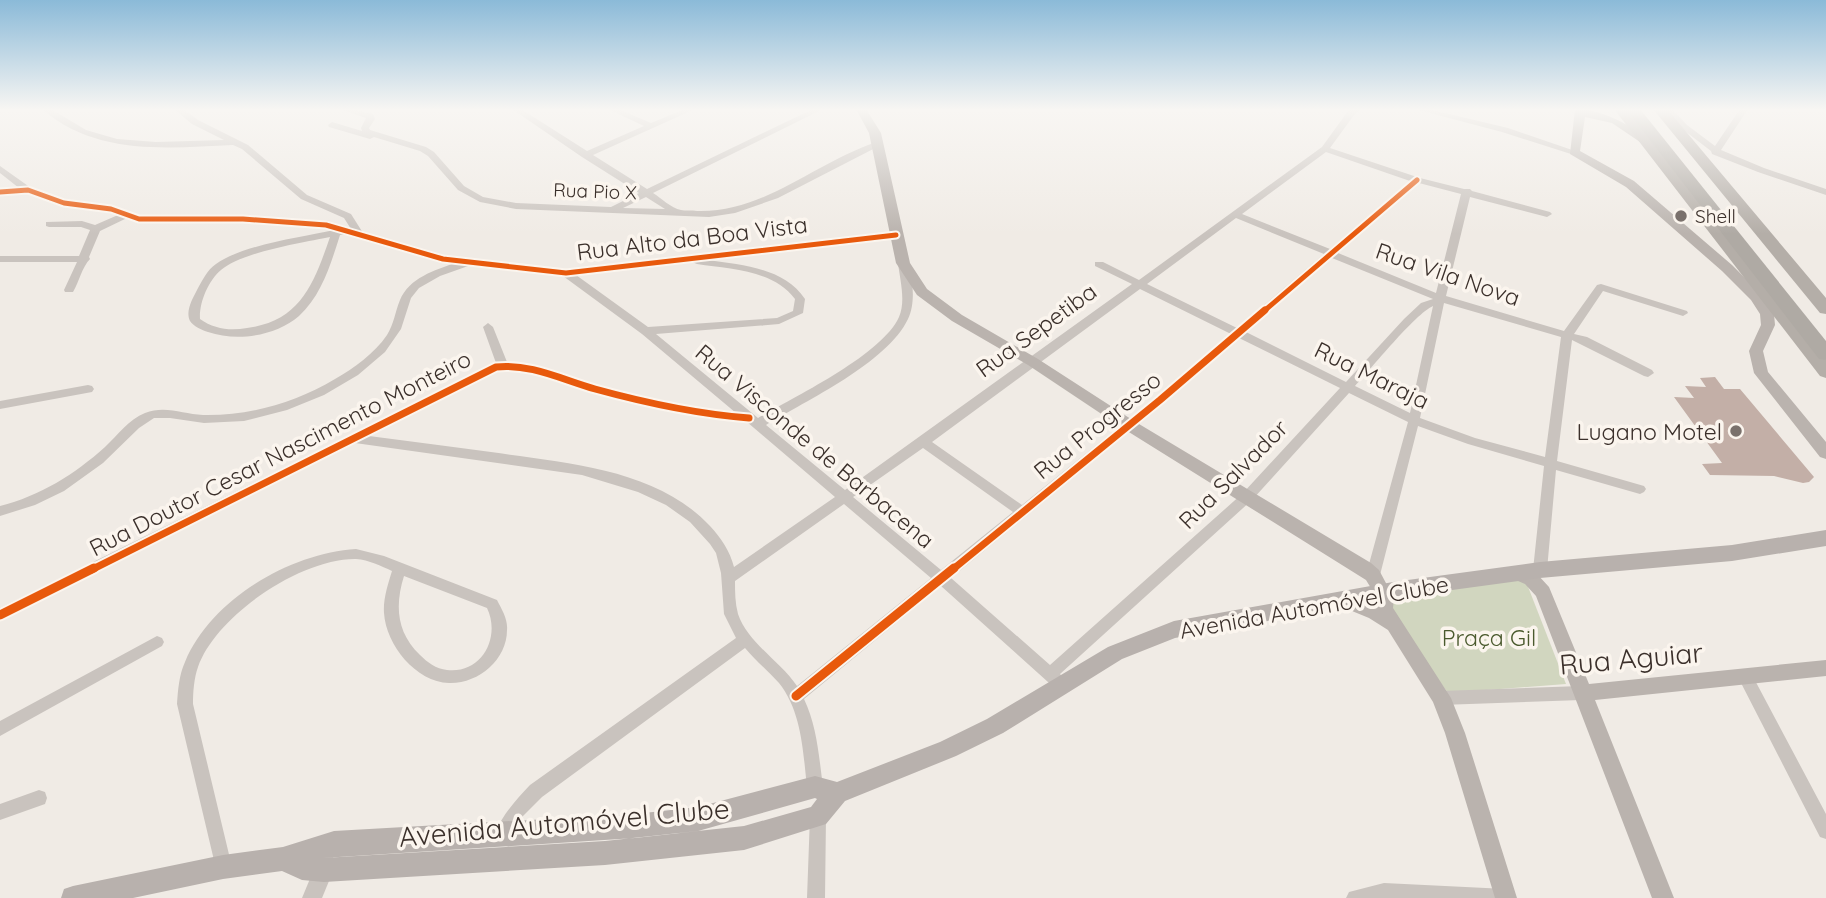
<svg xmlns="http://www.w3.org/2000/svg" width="1826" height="898" viewBox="0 0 1826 898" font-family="Quicksand,sans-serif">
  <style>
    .green { fill: #d1d6bf }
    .building { fill: #c3afa7 }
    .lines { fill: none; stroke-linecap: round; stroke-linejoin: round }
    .minor { fill: #c9c3be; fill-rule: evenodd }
    .tertiary { fill: #c9c3be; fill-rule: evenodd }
    .secondary { fill: #bab3ae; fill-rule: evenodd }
    .primary { fill: #b8b1ad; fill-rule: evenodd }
    .trunk { fill: #b4aea8; fill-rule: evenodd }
    .motorway { fill: #afaaa4; fill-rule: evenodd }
    .cycleway-far2-casing { stroke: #fbf5ee; stroke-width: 9 }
    .cycleway-far1-casing { stroke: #fbf5ee; stroke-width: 11 }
    .cycleway-casing { stroke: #fbf5ee; stroke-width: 13 }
    .cycleway-far2 { stroke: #e8590c; stroke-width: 5 }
    .cycleway-far1 { stroke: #e8590c; stroke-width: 7 }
    .cycleway { stroke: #e8590c; stroke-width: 9 }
    .poi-dot { fill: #7a716c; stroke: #fbf5ee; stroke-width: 2.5 }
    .labels { text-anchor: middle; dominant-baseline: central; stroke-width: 7; stroke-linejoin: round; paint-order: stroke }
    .far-street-label { font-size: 19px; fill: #3b302b; stroke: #fbf5ee }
    .far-poi-label { font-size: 19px; fill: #3b302b; stroke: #fbf5ee; text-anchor: start }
    .street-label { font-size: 23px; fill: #3b302b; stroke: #fbf5ee }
    .poi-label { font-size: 23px; fill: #3b302b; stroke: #fbf5ee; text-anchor: end }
    .park-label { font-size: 23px; fill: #4a5a2e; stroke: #fbf5ee }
    .near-street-label { font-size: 28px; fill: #3b302b; stroke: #fbf5ee }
  </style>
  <rect width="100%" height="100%" fill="#f0ebe5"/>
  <path class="green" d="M1525 579 1566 684 1448 693 1378 599Z"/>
  <path class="building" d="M1715 377 1724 389H1740L1814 477 1809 482 1803 483 1774 476 1710 475 1702 464 1722 463 1674 397 1694 398 1685 386 1706 387 1700 378Z"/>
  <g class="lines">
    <path class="minor" d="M42 109H51L86 130 117 139 156 142 224 140 192 124 174 109H183L198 120 248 145 307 195 351 214 363 233 444 256 566 270 899 233 901 235 896 238 708 260C743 265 784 268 805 299L803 313 779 324 656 334 758 418C794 397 882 355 899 317 906 301 900 280 898 263L899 261H907C913 277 916 303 908 319 887 363 807 400 766 425L845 490 1132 284 1095 266V262H1103L1139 280 1322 147 1348 111 1353 109H1362L1354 115 1330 148 1420 178 1464 189H1470L1472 191 1550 212 1552 214 1547 217 1470 197 1446 296 1564 331 1597 285 1601 284 1687 311 1688 313 1683 316 1603 291 1574 334 1587 337 1652 370 1654 373 1648 377 1644 376 1572 340 1557 461 1644 486 1646 489 1644 492 1640 494 1556 470 1547 570 1545 574 1540 576 1535 574 1533 570 1544 466 1468 444 1418 426 1380 575 1378 579 1373 581 1368 579 1366 575 1408 422 1349 393 1253 499 1060 674 1070 686 1068 691 1063 693 1058 691 941 586 804 699C817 726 819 757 823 787L821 792 815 795 809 792 807 787C803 752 802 712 779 683 768 671 755 660 745 648L542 797 522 817 509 839 503 841 497 839 495 833C503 814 516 800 530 785L736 638 724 614 721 573 716 553 710 544 690 522 666 505 638 492 582 475 355 443 0 621V608L496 363 483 327 488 323 493 327 507 362C533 363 556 374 581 381 631 395 683 409 736 413L642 334 563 276 471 265 440 276 419 288 411 298 401 329 385 352 358 375 324 395 287 410 244 421 204 423 170 418H154L139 428 103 463 64 491 35 505 0 516V506C40 496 75 474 105 447 118 435 129 419 145 413 165 405 183 414 203 415 249 416 295 403 335 379 354 368 374 354 387 335 394 324 395 312 400 300 409 278 435 270 455 263L439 261 346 234 340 235C331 263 322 295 299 316 276 336 237 342 208 332 202 330 193 326 190 321 185 311 193 298 197 290 202 281 207 270 216 264 242 245 302 237 334 230L325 228 243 222H139L127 218 100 231 89 257 90 259C82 267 79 282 73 292H65L64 290 77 262H0V256H79L90 230 81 227H49L46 226V222L82 221 95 225 118 215 109 212 64 206 27 193 0 195V189L19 188 0 173V166L31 188 66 200 111 206 140 216H243L326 222 351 229 344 218 301 199 242 149 233 145C167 148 96 156 42 109ZM1326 152 1410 181 1330 249 1242 214ZM1419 183 1461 194 1436 293 1338 253ZM1236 218 1324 254 1237 328 1147 284ZM330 237C314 283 301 321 247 328 230 331 214 329 200 319 199 303 208 281 221 270 242 252 301 243 330 237ZM1332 258 1433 299 1421 303 1404 319 1346 382 1246 332ZM692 262 697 264C730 269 773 270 795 299L793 311 777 318 648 327 576 275ZM1140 289 1231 334 1156 397 1022 505 932 442ZM1444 303 1561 337 1545 457 1475 438 1420 418ZM1433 306 1410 413 1355 386C1371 369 1415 314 1433 306ZM1239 338 1340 388 1243 493 1050 665 951 578 1164 403ZM507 370 528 372 580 389 664 410 706 418 747 422 835 497 734 567C730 551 721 538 710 526 656 468 565 463 491 452 451 447 410 441 369 436L498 371ZM923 448 1013 512 941 570 853 497ZM844 504 931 578 797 686C780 661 748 643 738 614 735 603 735 592 735 581Z
      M340 109H352L373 114 375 119 369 128 370 130 426 147 434 152 464 186 483 197 516 203 611 207 639 193 582 157 512 109H521L587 151 644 126 608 109H618L651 123 685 109H695L593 155 647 189 813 109H823L653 193C661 198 671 208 681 210 685 211 692 210 697 211 765 213 815 162 877 142L881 145 778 198 735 213 709 217 516 209 480 202 458 190 428 156 420 151 374 137 370 139 329 127 328 125 332 122 362 131 361 128 366 118ZM646 197 665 209 623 208Z
      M1415 109H1428L1508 128 1578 152 1571 154 1502 132Z
      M1664 109H1672L1687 125 1715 146 1740 109H1748L1721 150 1764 168 1826 189V195L1758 172 1712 154 1711 151 1681 128Z
      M88 385 92 386 94 389 92 392 0 409V401Z
      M356 549 384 556 497 600C502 610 508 619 507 630 507 660 478 684 449 683 416 682 386 645 384 613 383 599 388 584 392 571 381 566 369 560 356 559 302 558 216 615 198 667 194 678 193 692 193 704L232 867 229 873 223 876 217 873 177 704C178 690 179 675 185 662 211 599 291 553 356 549ZM404 576 487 608C501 637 482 674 447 670 436 669 427 662 420 655 396 632 395 605 404 576Z
      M157 636 162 638 164 642 162 646 0 736V721Z
      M1745 669 1750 671 1826 814V839L1820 837 1740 681 1738 676 1740 671Z
      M1581 686 1586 688 1589 693 1586 698 1581 700 1441 705 1436 703 1433 698 1436 693 1441 691Z
      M39 790 45 792 47 798 45 804 0 820V804Z
      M818 808 824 810 826 816 825 898H807L810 816 812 810Z
      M1384 883 1506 889 1512 892 1515 898H1346L1349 892Z"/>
    <path class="tertiary" d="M326 854 333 857 336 864 322 898H302L319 857Z"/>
    <path class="secondary" d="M856 109H866L881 133 910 263 927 289 962 315 1038 359 1134 421 1371 563 1379 570 1387 585 1393 583 1399 585 1402 590 1394 599 1393 608 1451 698 1465 733 1517 898H1495L1445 733 1433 702 1388 630 1369 618 1335 604 1332 599 1335 594 1341 592 1376 605 1377 598 1366 580 1124 429 1028 365 952 321 917 295 896 263 869 133Z
      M1575 109C1601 109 1626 123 1648 138V142H1640L1612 123 1585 117 1580 151 1634 181 1732 265 1761 294 1774 314 1775 325 1763 351 1768 372 1826 442V459L1820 457 1754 373 1749 351 1761 325 1760 314 1751 300 1722 271 1626 187 1570 154Z
      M1517 566 1537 574 1549 587 1589 684 1826 660V676L1595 700 1674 898H1652L1536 596 1525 584 1511 578 1508 573 1511 568Z"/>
    <path class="primary" d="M1826 530V546L1732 561 1540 578 1393 598 1175 638 1122 659 1003 733 956 756 845 801 826 824 744 850 605 865 324 882 302 880 282 871 223 879 133 898H61L64 889 73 886 223 855 283 847 334 831 635 814 698 807 815 776 837 782 940 742 987 719 1108 647 1174 621 1393 582 1540 562 1732 545ZM815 798 817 799 811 807 744 826 605 841 323 858 635 838 698 831Z"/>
    <path class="trunk" d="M1614 109H1628L1826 360V378L1820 376Z
      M1653 109H1667L1826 298V314L1820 313Z"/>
    <path class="motorway" d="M1626 109H1640L1826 341V360L1819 359Z"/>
    <g class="cycleway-far2-casing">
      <path id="cycleway-far2" d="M0 192 28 190 64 203 111 209 139 219H243L326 225 443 259 566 273 896 235
        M1263 312 1417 180"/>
    </g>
    <g class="cycleway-far1-casing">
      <path id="cycleway-far1" d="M91 570 496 367C530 363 563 380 595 389 646 403 697 414 749 418
        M952 570 1160 400 1265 310"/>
    </g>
    <g class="cycleway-casing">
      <path id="cycleway" d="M0 615 94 568
        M796 696 954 568"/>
    </g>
    <use href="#cycleway-far2" class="cycleway-far2"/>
    <use href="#cycleway-far1" class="cycleway-far1"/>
    <use href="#cycleway" class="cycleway"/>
  </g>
  <linearGradient id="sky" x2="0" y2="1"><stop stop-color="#8bbad8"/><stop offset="0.47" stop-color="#f8f6f3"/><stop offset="1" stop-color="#f8f6f3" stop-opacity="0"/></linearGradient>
  <rect width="1826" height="234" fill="url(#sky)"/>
  <g class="poi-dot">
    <circle cx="1681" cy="216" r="7"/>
    <circle cx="1736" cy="431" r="7"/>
  </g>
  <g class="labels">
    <g class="far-street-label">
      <text transform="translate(595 191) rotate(2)">Rua Pio X</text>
    </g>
    <g class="far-poi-label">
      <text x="1695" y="216">Shell</text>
    </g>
    <g class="street-label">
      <text transform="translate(692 238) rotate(-7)">Rua Alto da Boa Vista</text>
      <text transform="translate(1448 274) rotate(19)">Rua Vila Nova</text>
      <text transform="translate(1036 330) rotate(-36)">Rua Sepetiba</text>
      <text transform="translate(1372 375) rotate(26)">Rua Maraja</text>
      <text transform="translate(1097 425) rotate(-39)">Rua Progresso</text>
      <text transform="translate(815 446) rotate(40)">Rua Visconde de Barbacena</text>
      <text transform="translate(280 453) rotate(-27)">Rua Doutor Cesar Nascimento Monteiro</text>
      <text transform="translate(1233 474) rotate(-45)">Rua Salvador</text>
      <text transform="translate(1314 607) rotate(-10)">Avenida Automóvel Clube</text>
    </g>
    <g class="poi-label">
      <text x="1722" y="431">Lugano Motel</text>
    </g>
    <g class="park-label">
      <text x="1489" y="637">Praça Gil</text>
    </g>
    <g class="near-street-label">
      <text transform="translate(1631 658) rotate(-5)">Rua Aguiar</text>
      <text transform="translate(564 822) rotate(-5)">Avenida Automóvel Clube</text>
    </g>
  </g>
</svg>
